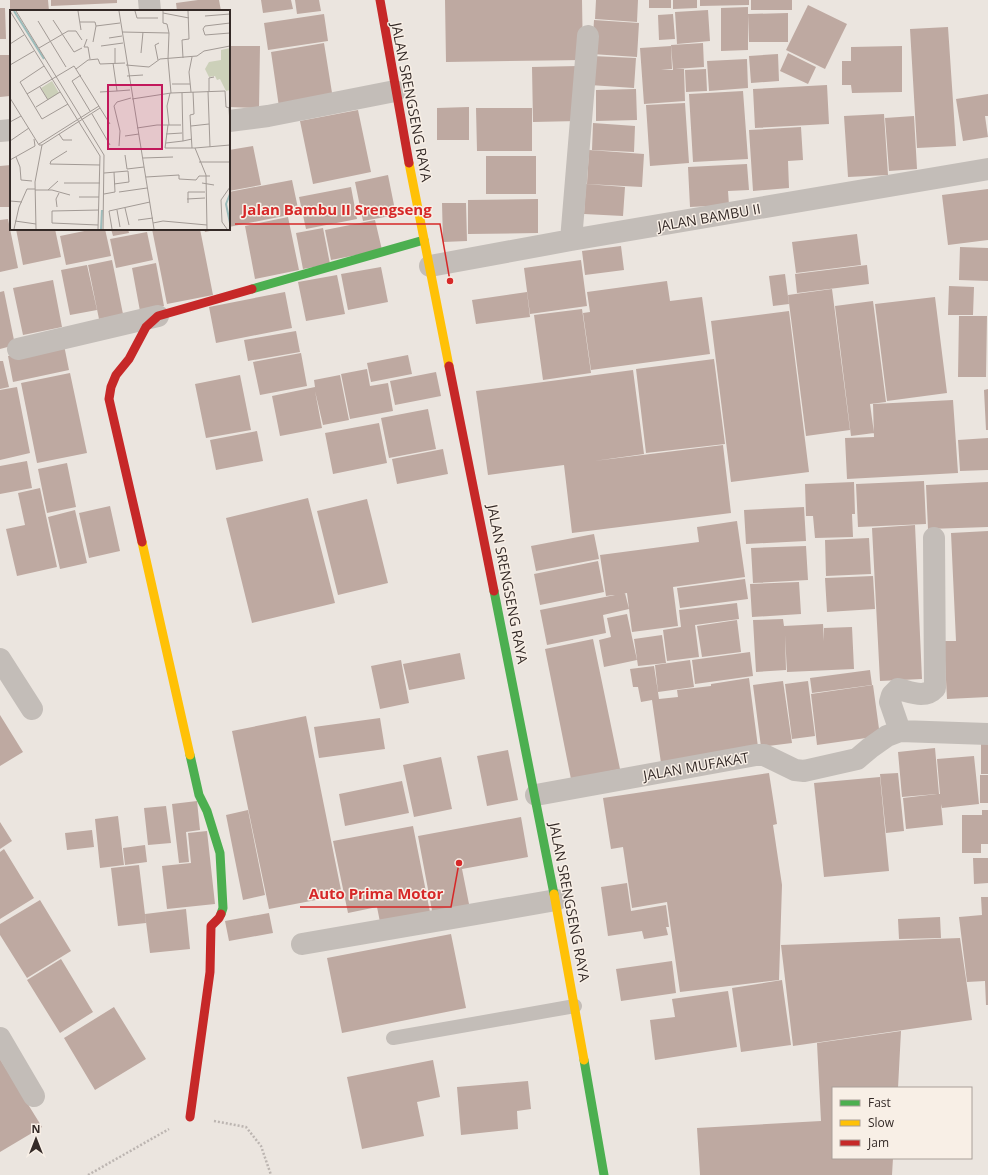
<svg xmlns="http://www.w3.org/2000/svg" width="988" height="1175" viewBox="0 0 988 1175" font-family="'Open Sans',sans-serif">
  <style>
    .building { fill: #bea9a1 }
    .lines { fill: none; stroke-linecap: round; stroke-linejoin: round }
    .path { stroke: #bcb5b1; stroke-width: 2.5; stroke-dasharray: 2 2; stroke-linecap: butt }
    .lane { stroke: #c3bdb8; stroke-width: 14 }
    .street { stroke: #c3bdb8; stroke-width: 22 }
    .fast { stroke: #4caf50; stroke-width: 9 }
    .slow { stroke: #ffc107; stroke-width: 9 }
    .jam { stroke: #c62828; stroke-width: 9 }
    .labels { text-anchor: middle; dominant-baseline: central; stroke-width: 3; stroke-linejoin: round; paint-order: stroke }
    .street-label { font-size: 14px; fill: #342a27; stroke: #f8efe6 }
    .inset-river { fill: none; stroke: #9cbcbb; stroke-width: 2 }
    .inset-road { fill: none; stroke: #a29a95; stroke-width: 1 }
    .view { fill: #c2185b; fill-opacity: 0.15; stroke: #c2185b; stroke-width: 2 }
    .inset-edge { fill: none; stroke: #342a27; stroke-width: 2 }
    .leader { fill: none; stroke: #d62828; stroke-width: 1.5 }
    .callout-dot { fill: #d62828; stroke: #f8efe6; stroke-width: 1.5 }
    .callout-label { font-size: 15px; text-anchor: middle; font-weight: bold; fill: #d62828; stroke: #f8efe6; stroke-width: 3; stroke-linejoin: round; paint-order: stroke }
  </style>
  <rect width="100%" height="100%" fill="#ebe5df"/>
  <path class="building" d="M10 0H48L49 11H10Z
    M51 0H117V3L51 6Z
    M198 0H219L221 11H177L176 3Z
    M261 0H291L293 9 263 13Z
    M295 0H319L321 11 297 14Z
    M445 0H582L583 60 446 62Z
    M596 0H638L637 22 595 19Z
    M649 0H671V8H649Z
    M673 0H697V8L673 9Z
    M700 0H749V5L700 6Z
    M751 0H792V10H751Z
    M808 5 847 24 825 69 786 50Z
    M748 7V50L721 51V8Z
    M0 8H5L6 39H0Z
    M137 9 138 11H124V10Z
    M708 10 710 41 677 44 675 12Z
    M788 13V42H749L748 14Z
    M324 14 328 41 268 50 264 23Z
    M673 14 675 39 659 40 658 15Z
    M594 20 639 23 637 57 592 54Z
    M948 27 956 146 917 148 910 29Z
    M324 43 333 99 279 107 271 52Z
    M703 43 704 67 675 69H684L685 101 644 104 640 48 671 46 672 69 661 70H673L671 45Z
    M229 46H260L259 108 229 107Z
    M902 46V92L852 93 851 85H842V61H851V47Z
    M788 53 816 67 808 84 780 71Z
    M778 54 779 81 751 83 749 56Z
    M0 55H11L10 96 0 97Z
    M592 56 636 58 634 88 590 85Z
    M747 59 748 88 709 91 707 61Z
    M578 66V121L533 122 532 67Z
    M706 69 707 91 686 92 685 70Z
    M827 85 829 124 755 128 753 89Z
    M636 89 637 120 596 121V90Z
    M743 91 748 159 693 162 689 94Z
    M988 94V116H985L988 137 963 141 956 99Z
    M685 103 689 163 650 166 646 105Z
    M469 107V140H437V108Z
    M476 108H532V151H477Z
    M358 110 371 172 313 184 300 121Z
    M884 114 888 175 848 177 844 116Z
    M914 116 917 169 889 171 885 118Z
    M593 123 635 126 634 152 592 150Z
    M801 127 803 160 788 161 789 188 753 191 749 130Z
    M253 146 261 185 229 191V150Z
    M589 150 644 154 642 187 587 184Z
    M486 156H536V194H486Z
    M747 164 749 190 728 191 729 205 690 207 688 167Z
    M11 165V207H0V166Z
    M388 175 396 215 363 221 355 182Z
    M292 180 299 213 229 227V192Z
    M586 184 625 187 623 216 584 214Z
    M351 187 357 219 306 229 299 197Z
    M988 189V240L948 245 942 195Z
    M538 199V233L468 234V200Z
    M442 203H466L467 241 443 242Z
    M288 217 299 270 255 279 245 226Z
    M8 219 18 268 0 272V220Z
    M375 220 382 250 331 260 325 230Z
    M323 228 330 264 303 269 296 233Z
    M16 229H55L61 257 23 265Z
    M94 229H105L111 256 66 265 60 236Z
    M111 229H128L129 233 113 236Z
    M152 229H200L213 295 167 304Z
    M204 229H215V230L205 232Z
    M147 232 153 260 116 268 110 239Z
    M857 234 861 265 796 273 792 242Z
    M621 246 624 270 585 275 582 251Z
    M960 247 988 248V281L959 280Z
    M112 260 123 314 99 319 88 265Z
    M581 260 587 306 530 314 524 268Z
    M156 263 164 306 140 311 132 268Z
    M87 265 97 310 70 315 61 270Z
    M867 265 869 284 797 293 795 274Z
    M381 267 388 302 348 310 341 274Z
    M785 274 789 304 773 306 769 276Z
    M337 275 345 314 306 321 298 282Z
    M53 280 62 327 23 335 13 288Z
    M667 281 670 301 702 297 710 354 591 370 583 313 590 312 587 292Z
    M949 286 974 287 973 315H948Z
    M832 289 850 430 806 436 788 295Z
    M4 291 15 345 0 349V292Z
    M285 292 292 328 216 343 209 307Z
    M527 292 530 317 476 324 472 300Z
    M935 297 947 393 887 401 875 304Z
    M873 301 886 402 870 404 874 433 851 436 835 306Z
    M582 309 591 373 543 380 534 315Z
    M789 311 809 472 731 482 711 321Z
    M959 316H987L986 377H958Z
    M296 331 300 352 248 361 244 340Z
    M64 345 69 370 13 382 8 356Z
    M301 353 307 386 260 395 253 362Z
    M408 355 412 374 371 382 367 363Z
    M714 359 725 444 646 453 636 369Z
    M0 361H3L9 387 0 389Z
    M367 369 370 386 388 383 393 411 350 419 341 374Z
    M633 370 644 454 594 461 723 445 731 513 572 533 564 465 488 475 476 391Z
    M436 372 441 396 395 405 390 381Z
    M70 373 87 453 37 463 21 383Z
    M240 375 251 430 206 438 195 384Z
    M340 375 349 420 323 425 315 391 322 428 280 436 272 396 315 387 314 380Z
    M17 387 30 453 0 460V390Z
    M988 389V430H986L984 390Z
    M953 400 958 473 847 479 845 438 874 437 873 404Z
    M428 409 436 449 389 458 381 418Z
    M379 423 387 463 333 474 325 433Z
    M257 431 263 461 216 470 210 440Z
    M988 438V470L960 471 958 440Z
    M443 449 448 474 397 484 392 459Z
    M27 461 32 488 0 494V466Z
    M67 463 76 507 47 513 38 469Z
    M924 481 926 524 858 527 856 484Z
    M854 482 855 514H852L853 537 815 538 813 516H806L805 484Z
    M988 482V527L928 529 926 485Z
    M40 488 57 567 17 576 6 529 25 525 18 493Z
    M308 498 335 603 252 623 226 518Z
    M367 499 388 583 338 595 317 511Z
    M110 506 120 551 89 558 79 513Z
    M804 507 806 541 746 544 744 510Z
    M75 510 87 563 60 569 48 517Z
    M737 521 745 577 673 587 678 626 632 632 627 593 606 596 600 555 699 542 697 527Z
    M915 525 922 679 880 681 872 528Z
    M988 531V697L947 699 944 641H956L951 533Z
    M594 534 599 559 536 571 531 546Z
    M869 538 871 574 826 576 825 540Z
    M806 546 808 580 753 583 751 548Z
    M598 561 604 592 540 605 534 574Z
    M873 576 875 609 827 612 825 578Z
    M745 579 748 599 680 608 677 588Z
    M799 582 801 614 752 617 750 584Z
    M625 593 629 609 603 615 606 633 547 645 540 610Z
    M737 603 739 619 695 625 699 657 667 661 663 630 681 627 679 610Z
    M627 614 637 660 604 667 599 640 611 637 607 618Z
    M783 619 784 626 823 624 824 641V628L852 627 854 669 787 672 785 635 786 670 756 672 753 620Z
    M737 620 741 652 702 657 697 626Z
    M662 635 666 663 638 666 634 639Z
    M593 639 620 769 571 779 545 649Z
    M750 652 753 676 695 684 692 660Z
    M460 653 465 679 409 690 403 664Z
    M401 660 409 703 380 709 371 666Z
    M690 660 694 687 658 692 655 665Z
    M654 666 659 699 678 697 677 690 711 686V684L749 678 758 747 661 763 652 700 641 702 638 687H633L630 669Z
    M870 670 872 685 812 693 810 678Z
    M783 681 792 743 761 747 753 685Z
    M808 681 815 736 792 739 785 684Z
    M873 685 880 736 817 745 811 694Z
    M0 715 23 752 0 766Z
    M306 716 342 895 269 909 232 731Z
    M380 718 385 749 319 758 314 727Z
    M981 744H988V774H981Z
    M935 748 939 794H940L937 759 974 756 979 804 942 808 941 804 943 825 906 829 903 798 937 794 902 797 898 752Z
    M508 750 518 800 487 806 477 756Z
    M441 757 452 809 414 817 403 765Z
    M769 773 777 824 773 825 782 885 779 980 680 992 667 902 632 908 623 847 611 849 603 798Z
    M898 773 904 831 886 833 880 774Z
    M980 775H988V803H980Z
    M880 777 889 871 824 877 814 783Z
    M402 781 409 813 345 826 339 794Z
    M197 801 200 830 186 832 189 862 179 863 172 804Z
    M166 806 171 843 148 845 144 808Z
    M248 810 265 895 243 900 226 815Z
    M982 810H988V844H981V853H962V815H982Z
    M118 816 124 865 100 868 95 819Z
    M521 817 528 857 462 869 470 909 433 916 418 836Z
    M0 822 12 841 0 849Z
    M413 826 430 912 380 922 377 907 348 913 333 841Z
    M92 830 94 847 67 850 65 833Z
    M207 831 215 904 167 909 162 866 191 863 188 833Z
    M145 845 147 862 125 865 123 848Z
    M4 849 34 898 0 919V852Z
    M973 858H988V883L974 884Z
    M139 865 146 923 118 926 111 868Z
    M627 883 631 911 666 905 669 927H666L668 935 644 939 642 931 608 936 601 887Z
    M981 897H988V1005H986L985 981 967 982 959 917 982 915Z
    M40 900 71 951 27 978 0 935V924Z
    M186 909 190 949 150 953 145 914Z
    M269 913 273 933 229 941 225 921Z
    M940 917 941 938 899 939 898 919Z
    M451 934 466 1008 342 1033 327 958Z
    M960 938 972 1020 793 1046 781 945Z
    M61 959 93 1012 60 1033 27 980Z
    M672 961 676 993 621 1001 616 969Z
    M782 980 791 1045 741 1052 732 988Z
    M728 991 737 1047 655 1060 650 1020 675 1017 672 999Z
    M114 1007 146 1059 95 1090 64 1038Z
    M901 1031 898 1088H833V1158H893L892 1175H700L697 1128 821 1121 817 1043Z
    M0 1059 42 1127 0 1152Z
    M433 1060 440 1097 417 1102 424 1136 362 1149 347 1077Z
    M528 1081 531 1109 517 1111 518 1129 461 1135 457 1087Z"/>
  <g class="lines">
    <path class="path" d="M214 1121 246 1127 261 1146 271 1175
      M88 1175 169 1129"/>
    <path class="lane" d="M393 1038 575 1006"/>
    <path class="street" d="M149 0 150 11
      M229 121 268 116 395 91
      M0 131 11 130
      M571 240 588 36
      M430 266 571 240 988 169
      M18 349 158 316
      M0 659 32 709
      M900 731 890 702 892 695 898 689C911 692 925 699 935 688L934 538
      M536 795 756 755H764L795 770 804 771 857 759 870 748 887 736 900 731 988 734
      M302 944 556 900
      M0 1038 34 1096"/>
    <path class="fast" d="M252 289 424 240
      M494 591 554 894
      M190 755 199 795 207 811 220 853 223 908 221 914
      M584 1060 604 1175"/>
    <path class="slow" d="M409 163 449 366
      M142 542 190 755
      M554 894 584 1060"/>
    <path class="jam" d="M380 0 409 163
      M449 366 494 591
      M142 542 109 399 111 387 116 375 129 359 146 327 158 316 252 289
      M190 1117 210 972 211 926 219 918 221 914"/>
  </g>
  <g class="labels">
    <g class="street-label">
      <text transform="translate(412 102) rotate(79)">JALAN SRENGSENG RAYA</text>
      <text transform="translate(709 217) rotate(-10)">JALAN BAMBU II</text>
      <text transform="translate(508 584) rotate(79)">JALAN SRENGSENG RAYA</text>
      <text transform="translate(696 766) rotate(-10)">JALAN MUFAKAT</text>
      <text transform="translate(570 902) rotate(79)">JALAN SRENGSENG RAYA</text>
    </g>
  </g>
  <g transform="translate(10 10)">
    <rect width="220" height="220" fill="#ebe5df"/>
    <path d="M220 38V80L216 81 210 69 207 70 205 66 199 67 195 59 199 52 211 50V40ZM42 71 49 83 38 90 31 78Z" fill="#ccd0b9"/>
    <path class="inset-river" d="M4 1 34 49M220 184 216 194 220 213M91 219 92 200"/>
    <path class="inset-road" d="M0 1 90 146 88 219M6 1 94 145 93 219M68 1 71 20M109 1 144 219M125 1 127 8H148M153 1V13L157 14 159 23M153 3 179 8M195 6 220 4M43 10 64 42 72 38M28 11 56 57M70 12H85L86 16M220 13 195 16 193 19 195 25 220 23M112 22 159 23 158 49 161 83M99 28 112 26M77 29 74 37H78L80 49M83 32 86 16 110 13M0 34 14 25M91 36 113 33M29 38 58 21H66L72 30M131 43 133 22M173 48 172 30 179 29 178 1M148 50 145 35 149 33M103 53 107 81 120 80M105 53V38M0 55 24 41M116 55 139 57 150 49 187 46 194 41 220 36M34 56 10 72 32 109 58 94M66 59 78 50 88 49 90 54 115 53M71 65 62 71 80 101M117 66 133 65M162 74H180M30 77 38 90M198 81 200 137M199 81V68L204 67M90 82 107 81M181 82 179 62 182 47M183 82 184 104 180 105 182 138H185L196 165 197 219M172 83 173 131 182 129M17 84 64 56 100 114M0 88 29 135H32M122 89 161 83 215 81 216 97 220 98M26 97 50 82M219 98 220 114M82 104 100 135M0 112 11 106M158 115 155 138H182M159 115 157 96 160 83M181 116 199 114M127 118 147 115H171M49 124 53 130H62M156 124 172 123M115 126 129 124M0 131 19 118M156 133 173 131M29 134 89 96M32 135 90 98M109 136 110 121 104 96 107 92 121 88M185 138 220 135M57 141 41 151 40 154 90 155M115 145 117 159 134 157M6 147 10 157 11 170 22 171M133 148 163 147M0 150 25 136 24 129M189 152H220M94 163 118 161 119 172 104 174M136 167 169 165V169L186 170 189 166H200M54 173H90M192 173 204 175M25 180H42L60 185M38 180 48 171M109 182 137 178M94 184 105 182 104 162M69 187H89M177 189 195 188M0 191 12 192M178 193V182H195M47 197 46 189 49 183M115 198 119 215M107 200 110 217M128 210 143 208M5 211 26 214M143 213 153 211 197 215M88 215 42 213V201L89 200M4 219 9 197 17 179H25M26 219 25 172 32 135M102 219 99 201 140 192M217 219 212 212 211 190 220 177"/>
    <path class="view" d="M98 75H152V139H98Z"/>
    <rect width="220" height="220" class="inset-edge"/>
  </g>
  <path class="leader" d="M450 281L440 224H235M459 863L451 907H300"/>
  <g class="callout-dot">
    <circle cx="450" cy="281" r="4"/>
    <circle cx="459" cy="863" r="4"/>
  </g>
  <g class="callout-label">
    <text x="337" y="215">Jalan Bambu II Srengseng</text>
    <text x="376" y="899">Auto Prima Motor</text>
  </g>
  <rect x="832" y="1087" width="140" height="72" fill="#f8efe6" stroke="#aaa09a"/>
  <rect x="840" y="1100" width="20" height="6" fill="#4caf50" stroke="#aaa09a"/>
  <text x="868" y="1107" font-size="12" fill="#342a27">Fast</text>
  <rect x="840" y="1120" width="20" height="6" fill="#ffc107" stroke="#aaa09a"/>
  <text x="868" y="1127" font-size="12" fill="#342a27">Slow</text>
  <rect x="840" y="1140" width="20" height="6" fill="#c62828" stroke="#aaa09a"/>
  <text x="868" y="1147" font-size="12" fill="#342a27">Jam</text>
  <g transform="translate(36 1139)" stroke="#f8efe6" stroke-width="3" paint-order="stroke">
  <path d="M0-3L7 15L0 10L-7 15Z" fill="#342a27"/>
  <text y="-6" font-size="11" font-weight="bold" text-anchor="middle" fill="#342a27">N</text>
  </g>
</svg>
